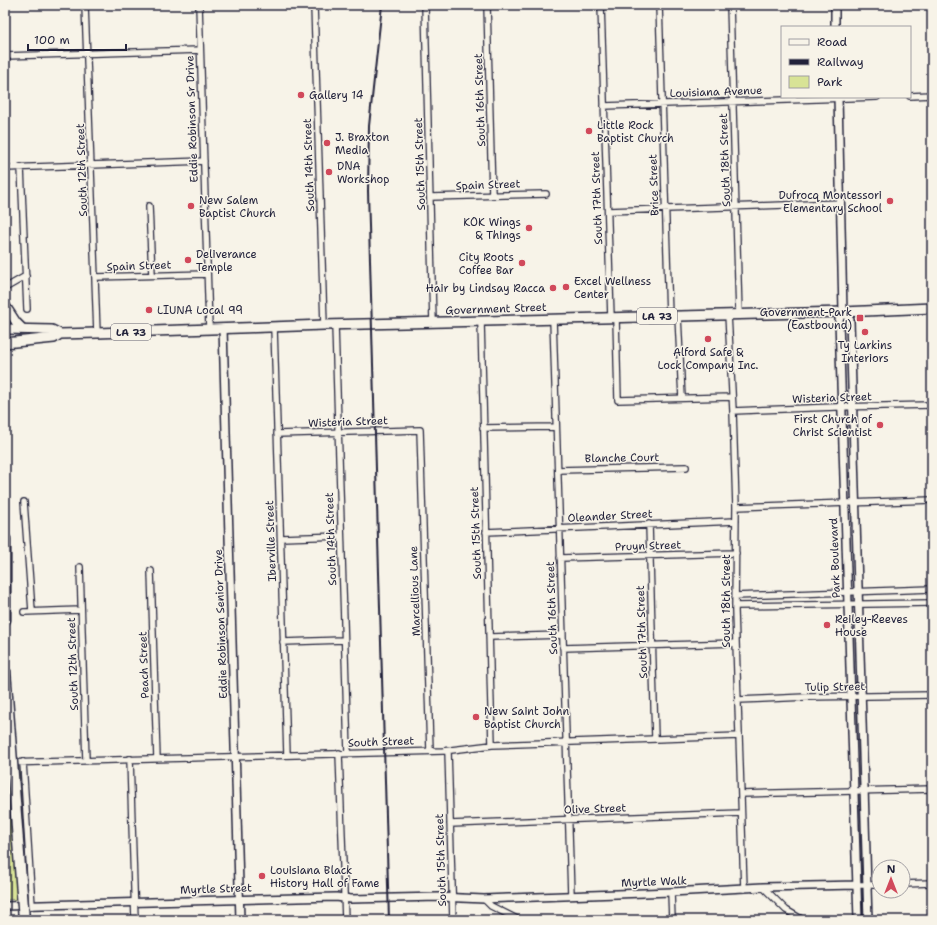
<svg xmlns="http://www.w3.org/2000/svg" width="937" height="925" viewBox="0 0 937 925" font-family="'Shantell Sans',sans-serif">
  <style>
    .green { fill: #d8e396; stroke: #7d8268 }
    .lines { fill: none; stroke-linecap: round; stroke-linejoin: round }
    .minor-casing { stroke: #22223b; stroke-width: 8 }
    .tertiary-casing { stroke: #22223b; stroke-width: 10 }
    .secondary-casing { stroke: #22223b; stroke-width: 11 }
    .primary-casing { stroke: #22223b; stroke-width: 12 }
    .motorway-casing { stroke: #22223b; stroke-width: 13 }
    .minor { stroke: #f7f3e8; stroke-width: 5.5 }
    .tertiary { stroke: #f7f3e8; stroke-width: 7 }
    .secondary { stroke: #f7f3e8; stroke-width: 8 }
    .primary { stroke: #f7f3e8; stroke-width: 9 }
    .motorway { stroke: #f7f3e8; stroke-width: 10 }
    .rail { stroke: #22223b; stroke-width: 2 }
    .motorway-bridge-casing { stroke: #22223b; stroke-width: 13; stroke-linecap: butt }
    .motorway-bridge { stroke: #f7f3e8; stroke-width: 10 }
    .poi-dot { fill: #d1495b; stroke: #f7f3e8; stroke-width: 1.5 }
    .labels { text-anchor: middle; dominant-baseline: central; stroke-width: 3; stroke-linejoin: round; paint-order: stroke }
    .shield { fill: #f7f3e8; stroke: #62616f; stroke-width: 1 }
    .shield-label { font-size: 10px; font-weight: bold; fill: #22223b }
    .street-label { font-size: 11px; fill: #22223b; stroke: #f7f3e8 }
    .poi-label { font-size: 11px; fill: #22223b; stroke: #f7f3e8; text-anchor: start }
  </style>
  <rect width="100%" height="100%" fill="#f7f3e8"/>
  <filter id="ink" filterUnits="userSpaceOnUse"><feTurbulence type="fractalNoise" baseFrequency=".025" numOctaves="2"/><feDisplacementMap in="SourceGraphic" scale="8" xChannelSelector="R" yChannelSelector="G"/><feConvolveMatrix kernelMatrix="1 2 1 2 8 2 1 2 1" color-interpolation-filters="sRGB"/></filter>
  <g filter="url(#ink)">
    <path class="green" d="M5 766H17L19 767 28 895 26 899 5 900Z"/>
    <g class="lines">
      <g class="minor-casing">
        <path id="minor" d="M85 5 97 333
          M199 5 209 328
          M314 5 324 325
          M425 5 433 323
          M487 5 492 195
          M601 5 611 318
          M659 5 669 316
          M730 5 739 314
          M5 56 200 50
          M910 96 932 95
          M604 106 877 97
          M21 167 27 309
          M5 168 204 161
          M431 197 546 194
          M149 206 152 275
          M608 211 841 203
          M96 277 207 274
          M5 288 26 276
          M728 314 733 411 736 507 735 611 744 889
          M678 316 682 398
          M616 318 618 400 732 397
          M553 319 571 895
          M481 322 492 745
          M335 325 348 753
          M274 327 287 755
          M733 411 836 407 932 405
          M483 428 556 427
          M277 434 420 430 430 751
          M558 470 686 467
          M24 502 32 611
          M736 507 932 500
          M649 524 655 739
          M486 532 736 521
          M281 538 341 536
          M560 558 736 553
          M80 567 86 761
          M151 571 157 759
          M735 596 932 589
          M735 606 932 603
          M24 612 81 610
          M490 637 562 635
          M283 642 344 640
          M563 648 736 643
          M738 700 806 697 932 695
          M448 751 453 920
          M339 753 345 920
          M130 759 135 920
          M23 762 32 906
          M5 763 443 751 492 745 739 736
          M741 794 932 789
          M450 824 741 813
          M903 884 932 883
          M857 885H879
          M763 887 786 910 803 920
          M671 892 672 920
          M484 899 491 906 519 920"/>
      </g>
      <g class="tertiary-casing">
        <path id="tertiary" d="M835 5V27
          M838 97 843 312
          M843 312 850 320 868 920
          M843 312 839 320 858 920
          M223 328 240 920
          M5 906 336 897 351 899 439 897 484 899 671 892 763 887 857 885"/>
      </g>
      <g class="secondary-casing">
        <path id="secondary" d="M5 305 16 322 22 328"/>
      </g>
      <g class="primary-casing">
        <path id="primary" d="M5 329 52 330 60 334 97 333 324 325 843 312 932 308
          M5 343 54 338 60 334"/>
      </g>
      <g class="motorway-casing">
        <path id="motorway" d="M5 539V620"/>
      </g>
      <use href="#minor" class="minor"/>
      <use href="#tertiary" class="tertiary"/>
      <use href="#secondary" class="secondary"/>
      <use href="#primary" class="primary"/>
      <use href="#motorway" class="motorway"/>
      <path class="rail" d="M382 5 369 126 368 191 389 920"/>
      <g class="motorway-bridge-casing">
        <path id="motorway-bridge" d="M5 670 24 920"/>
      </g>
      <use href="#motorway-bridge" class="motorway-bridge"/>
    </g>
  </g>
  <g class="poi-dot">
    <circle cx="301" cy="95" r="4"/>
    <circle cx="589" cy="131" r="4"/>
    <circle cx="327" cy="143" r="4"/>
    <circle cx="329" cy="172" r="4"/>
    <circle cx="890" cy="201" r="4"/>
    <circle cx="191" cy="206" r="4"/>
    <circle cx="529" cy="228" r="4"/>
    <circle cx="188" cy="260" r="4"/>
    <circle cx="522" cy="263" r="4"/>
    <circle cx="566" cy="287" r="4"/>
    <circle cx="553" cy="288" r="4"/>
    <circle cx="149" cy="310" r="4"/>
    <rect x="856" y="314" width="8" height="8" rx="2"/>
    <circle cx="865" cy="332" r="4"/>
    <circle cx="708" cy="339" r="4"/>
    <circle cx="880" cy="425" r="4"/>
    <circle cx="827" cy="625" r="4"/>
    <circle cx="476" cy="717" r="4"/>
    <circle cx="262" cy="876" r="4"/>
  </g>
  <g class="labels">
    <g class="shield">
      <rect x="637" y="308" width="40" height="16" rx="3"/>
      <rect x="111" y="324" width="40" height="16" rx="3"/>
    </g>
    <g class="shield-label">
      <text x="657" y="316">LA 73</text>
      <text x="131" y="332">LA 73</text>
    </g>
    <g class="street-label">
      <text transform="translate(716 92) rotate(-2)">Louisiana Avenue</text>
      <text transform="translate(480 100) rotate(-92)">South 16th Street</text>
      <text transform="translate(192 119) rotate(-92)">Eddie Robinson Sr Drive</text>
      <text transform="translate(725 160) rotate(-92)">South 18th Street</text>
      <text transform="translate(420 164) rotate(-92)">South 15th Street</text>
      <text transform="translate(309 165) rotate(-92)">South 14th Street</text>
      <text transform="translate(82 170) rotate(-92)">South 12th Street</text>
      <text transform="translate(488 185) rotate(-2)">Spain Street</text>
      <text transform="translate(654 185) rotate(-92)">Brice Street</text>
      <text transform="translate(597 198) rotate(-92)">South 17th Street</text>
      <text transform="translate(139 266) rotate(-2)">Spain Street</text>
      <text transform="translate(496 309) rotate(-2)">Government Street</text>
      <text transform="translate(832 398) rotate(-2)">Wisteria Street</text>
      <text transform="translate(348 422) rotate(-2)">Wisteria Street</text>
      <text transform="translate(622 458) rotate(-1)">Blanche Court</text>
      <text transform="translate(610 516) rotate(-3)">Oleander Street</text>
      <text transform="translate(476 533) rotate(-92)">South 15th Street</text>
      <text transform="translate(331 539) rotate(-92)">South 14th Street</text>
      <text transform="translate(271 541) rotate(-92)">Iberville Street</text>
      <text transform="translate(648 546) rotate(-2)">Pruyn Street</text>
      <text transform="translate(835 558) rotate(-92)">Park Boulevard</text>
      <text transform="translate(415 591) rotate(-92)">Marcellious Lane</text>
      <text transform="translate(726 601) rotate(-90)">South 18th Street</text>
      <text transform="translate(552 608) rotate(-92)">South 16th Street</text>
      <text transform="translate(221 624) rotate(-92)">Eddie Robinson Senior Drive</text>
      <text transform="translate(642 632) rotate(-92)">South 17th Street</text>
      <text transform="translate(73 664) rotate(-92)">South 12th Street</text>
      <text transform="translate(144 665) rotate(-92)">Peach Street</text>
      <text transform="translate(835 687) rotate(-1)">Tulip Street</text>
      <text transform="translate(381 742) rotate(-2)">South Street</text>
      <text transform="translate(595 809) rotate(-2)">Olive Street</text>
      <text transform="translate(441 860) rotate(-92)">South 15th Street</text>
      <text transform="translate(654 882) rotate(-2)">Myrtle Walk</text>
      <text transform="translate(216 889) rotate(-2)">Myrtle Street</text>
    </g>
    <g class="poi-label">
      <text x="309" y="95">Gallery 14</text>
      <text x="597" y="125">Little Rock<tspan x="597" dy="13">Baptist Church</tspan></text>
      <text x="335" y="137">J. Braxton<tspan x="335" dy="13">Media</tspan></text>
      <text x="337" y="166">DNA<tspan x="337" dy="13">Workshop</tspan></text>
      <text x="882" y="195" text-anchor="end">Dufrocq Montessori<tspan x="882" dy="13">Elementary School</tspan></text>
      <text x="199" y="200">New Salem<tspan x="199" dy="13">Baptist Church</tspan></text>
      <text x="521" y="222" text-anchor="end">KOK Wings<tspan x="521" dy="13">&amp; Things</tspan></text>
      <text x="196" y="254">Deliverance<tspan x="196" dy="13">Temple</tspan></text>
      <text x="514" y="257" text-anchor="end">City Roots<tspan x="514" dy="13">Coffee Bar</tspan></text>
      <text x="574" y="281">Excel Wellness<tspan x="574" dy="13">Center</tspan></text>
      <text x="545" y="288" text-anchor="end">Hair by Lindsay Racca</text>
      <text x="157" y="310">LIUNA Local 99</text>
      <text x="852" y="312" text-anchor="end">Government-Park<tspan x="852" dy="13">(Eastbound)</tspan></text>
      <text x="865" y="345" text-anchor="middle">Ty Larkins<tspan x="865" dy="13">Interiors</tspan></text>
      <text x="708" y="352" text-anchor="middle">Alford Safe &amp;<tspan x="708" dy="13">Lock Company Inc.</tspan></text>
      <text x="872" y="419" text-anchor="end">First Church of<tspan x="872" dy="13">Christ Scientist</tspan></text>
      <text x="835" y="619">Reiley-Reeves<tspan x="835" dy="13">House</tspan></text>
      <text x="484" y="711">New Saint John<tspan x="484" dy="13">Baptist Church</tspan></text>
      <text x="270" y="870">Louisiana Black<tspan x="270" dy="13">History Hall of Fame</tspan></text>
    </g>
  </g>
  <rect width="937" height="925" fill="none" stroke="#f7f3e8" stroke-width="20"/>
  <rect x="10" y="10" width="917" height="905" fill="none" stroke="#22223b" stroke-width="1.5" filter="url(#ink)"/>
  <rect x="781" y="26" width="130" height="72" fill="#f7f3e8" stroke="#a29fa3"/>
  <rect x="789" y="39" width="20" height="6" fill="#f7f3e8" stroke="#a29fa3"/>
  <text x="817" y="46" font-size="12" fill="#22223b">Road</text>
  <rect x="789" y="59" width="20" height="6" fill="#22223b" stroke="#a29fa3"/>
  <text x="817" y="66" font-size="12" fill="#22223b">Railway</text>
  <rect x="789" y="76" width="20" height="12" fill="#d8e396" stroke="#a29fa3"/>
  <text x="817" y="86" font-size="12" fill="#22223b">Park</text>
  <g transform="translate(891 879)"><circle r="19" fill="#f7f3e8" stroke="#a29fa3"/>
  <path d="M0-3L7 15L0 10L-7 15Z" fill="#d1495b"/>
  <text y="-6" font-size="11" font-weight="bold" text-anchor="middle" fill="#22223b">N</text>
  </g>
  <path d="M28 44v6h98v-6" fill="none" stroke="#22223b" stroke-width="2"/>
  <text x="34" y="44" font-size="12" fill="#22223b" stroke="#f7f3e8" stroke-width="3" paint-order="stroke">100 m</text>
</svg>
